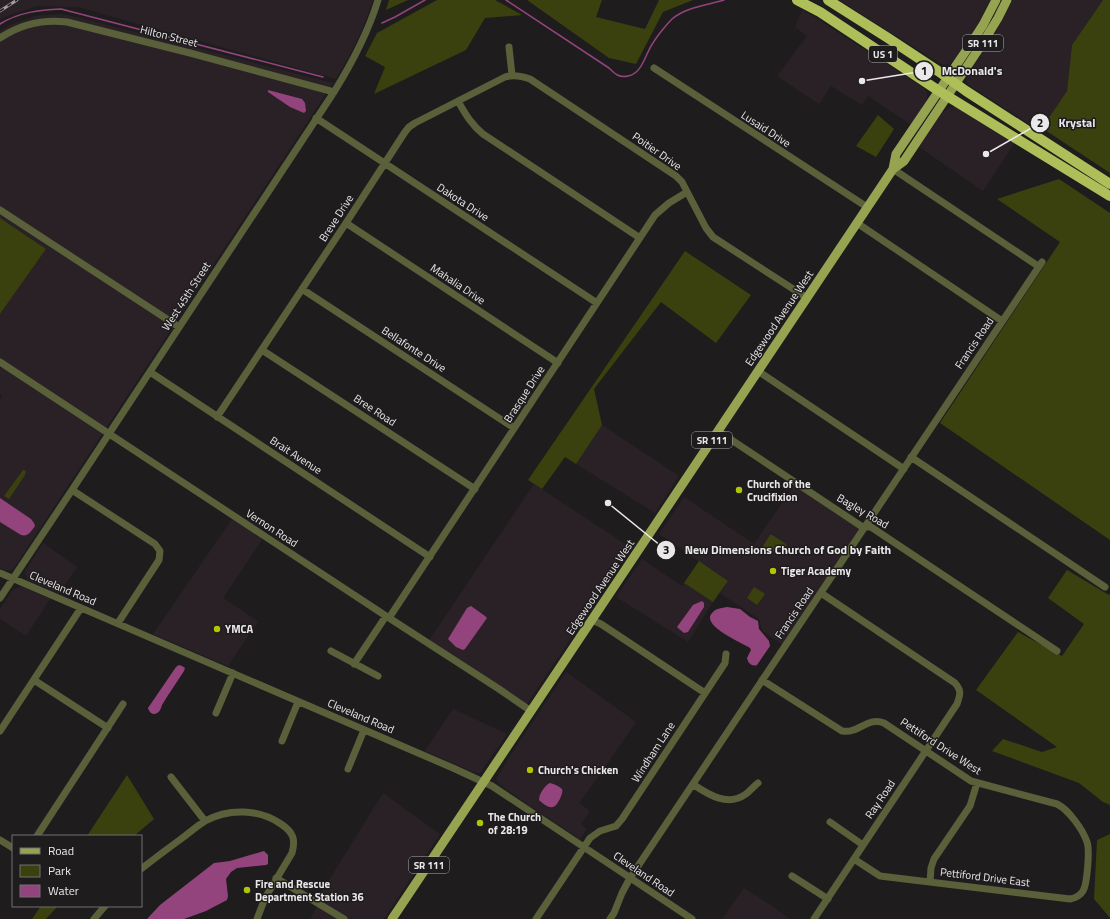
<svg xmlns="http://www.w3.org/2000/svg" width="1110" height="919" viewBox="0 0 1110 919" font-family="'Titillium Web',sans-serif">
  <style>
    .built { fill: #2a2127 }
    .green { fill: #3a410e }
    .water { fill: #94447d }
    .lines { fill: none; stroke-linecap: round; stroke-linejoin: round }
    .stream { stroke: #94447d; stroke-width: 1.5 }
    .minor { stroke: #59603a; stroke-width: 7 }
    .major { stroke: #96a451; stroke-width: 9 }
    .highway { stroke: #aebf59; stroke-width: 10 }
    .rail-casing { stroke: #9f9c9e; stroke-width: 3 }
    .rail { stroke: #1f1c1e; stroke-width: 1.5; stroke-dasharray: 4.5; stroke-linecap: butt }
    .poi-dot { fill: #b0c503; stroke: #1f1c1e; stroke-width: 1.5 }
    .labels { text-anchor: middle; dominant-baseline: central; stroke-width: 3; stroke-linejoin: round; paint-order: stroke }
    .shield { fill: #1f1c1e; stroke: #aeabad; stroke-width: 1 }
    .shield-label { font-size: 10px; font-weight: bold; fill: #ebe8ea }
    .street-label { font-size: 11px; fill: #ebe8ea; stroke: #1f1c1e }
    .poi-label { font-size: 11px; font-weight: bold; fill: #ebe8ea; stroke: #1f1c1e; text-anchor: start }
    .leader { fill: none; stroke: #ebe8ea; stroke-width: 1.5 }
    .callout-dot { fill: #ebe8ea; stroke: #1f1c1e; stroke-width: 1.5 }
    .mark-label { font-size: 12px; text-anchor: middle; font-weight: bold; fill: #111 }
    .callout-label { font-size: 12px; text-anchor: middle; font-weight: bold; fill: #ebe8ea; stroke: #1f1c1e; stroke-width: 3; stroke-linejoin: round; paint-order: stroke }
  </style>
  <rect width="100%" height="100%" fill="#1f1c1e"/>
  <path class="built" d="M0 0H373L362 30 350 54 336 79 78 7 37 6 4 17 0 20Z
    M839 0H990L980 20 955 59 952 62 948 64 944 65 939 63Z
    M1013 0H1103L1072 45 1067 91 1040 131 970 86 968 84 966 81 968 74 994 35Z
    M802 10 816 18 924 88 927 93V98L925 104 911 125 868 96 862 105 831 86 819 104 777 76 807 36 795 27Z
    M60 14 77 17 333 83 14 568 12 570H5L0 568V400L2 396 0 395V369L2 367 0 366V314L46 249 0 218V31L10 25 35 16Z
    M951 107H958L1015 142 983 191 919 147 942 113Z
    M602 425 679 476 655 513 576 464Z
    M534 484 631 548 523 710 426 645Z
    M795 484 861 529 783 645 763 631 759 619 720 593 728 581 659 534 684 497 754 544Z
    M232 519 263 538 223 598 258 621 228 666 153 634Z
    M43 543 77 567 59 593 28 580 27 578 25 573 26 570Z
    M642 559 682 586 684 583 713 602 688 642 616 597Z
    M20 587H23L50 599 26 636 0 619V609L12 591 15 589Z
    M566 672 636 722 605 767 579 803 590 811 581 824 587 829 580 839 527 804 498 783 496 779 515 748Z
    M453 709 507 734 480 773H477L471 771 425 751Z
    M383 793 440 834 384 919H310L317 906 321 893Z
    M744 888 772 906 790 919H722Z"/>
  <path class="green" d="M389 0H408L386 10Z
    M437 0H495L522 15 485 18 466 50 374 94 385 67 365 56 377 33Z
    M527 0H602L596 17 645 29 659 0H693L663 12 636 64 609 58Z
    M1103 0H1110V173L1042 128 1067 91 1072 45Z
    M878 115 894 129 876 157 856 146Z
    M1059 179 1110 213V540L940 423 1060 242 997 199Z
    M0 218 46 249 0 314Z
    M685 251 751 295 716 343 661 302 594 389 602 425 576 464 565 457 542 489 528 480Z
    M23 470 26 471 25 475 9 499 4 496Z
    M770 535H772L786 544 787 548 786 549 765 553 763 546Z
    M699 561 728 581 713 602 684 583Z
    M1067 570 1109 595 1110 594V805L1103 802 1079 783 992 751 1003 739 1042 752 1057 747 976 690 1018 632 1062 656 1084 624 1048 598Z
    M754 587 765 594 757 605 747 598Z
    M127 775 154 819 134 836H87Z
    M1110 834V918L1094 899 1097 840Z
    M41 906H58L46 919H32Z"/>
  <path class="water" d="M268 90 302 99 305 103 306 111 304 113 290 107 268 92Z
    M0 498 31 519 34 523 35 526C31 531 29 537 21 535L0 522Z
    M702 601 704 603V607L688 632 684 633 678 628 677 627 693 605Z
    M471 606 485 616 487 618 465 649 463 650 456 647 448 639 467 608Z
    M727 607 740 609 750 617 758 621 759 629 769 641 770 646 757 665C752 667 748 663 747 658L751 650 750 648C743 643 698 625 713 612 716 608 723 608 727 607Z
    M179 665 182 666 185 668 184 671C177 682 169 693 162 705 161 708 160 712 157 713 153 716 149 712 148 708L176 667Z
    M550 783C554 784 559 786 562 789 564 792 558 804 555 806 550 810 542 803 539 800 539 794 545 785 550 783Z
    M264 851 268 855V864L266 865 237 868 231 872 226 879 228 896 227 900 206 911 184 919H147L160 905 214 863 230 861Z"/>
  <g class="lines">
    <path class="stream" d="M506 0 609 68C615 74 619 78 628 76 643 73 645 54 653 43 657 36 667 24 672 19 686 7 708 5 724 0
      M382 23 395 17 425 0
      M0 24C19 12 40 10 61 9L323 77"/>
    <path class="minor" d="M0 38C21 24 43 19 67 22L190 53 334 92
      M509 47 512 75
      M654 68 867 207
      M458 101C466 115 471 124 483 134L640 238
      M316 118 597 303
      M893 169 1038 266
      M0 210 179 327
      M346 223 558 363
      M857 223 1002 321
      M302 289 514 428
      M262 350 475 489
      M0 362 386 616 499 689 531 711
      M758 371 904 469
      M150 372 430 557
      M217 417 346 223 405 132 409 127 415 123 505 77C514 74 522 76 530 79L676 176 682 182 706 228 713 237 807 298
      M718 431 861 526 871 527 1057 651
      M911 457 1105 587
      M72 490 155 544 160 551 159 560 118 623
      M0 573 453 768 492 786 692 919
      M0 598 72 490 334 92C352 63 368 33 378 0
      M389 618 655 215 669 203 687 192
      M592 620 601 624 705 693
      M331 651 378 676
      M354 664 386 616
      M34 680 108 728
      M762 680 842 731C859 734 868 716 884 723L971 781 1057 804C1069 810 1083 830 1087 842 1090 850 1087 885 1083 891 1080 896 1075 898 1070 899L880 876 854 859
      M216 713 233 673
      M0 731 81 608
      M282 741 298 702
      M348 769 364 730
      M171 777 205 821
      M694 785C709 795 728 807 746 794 750 791 754 786 758 783
      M830 822 863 845
      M37 836 123 704
      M0 840 13 848
      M141 869C154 859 167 849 181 839 189 833 197 826 205 821 229 808 259 809 281 824 293 832 296 839 292 853L265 898 257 919
      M792 876 828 899
      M276 878 344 919
      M930 882 931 868 934 859 970 806 977 783
      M94 919 105 906
      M536 919 590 838 600 831 616 826 622 819 725 663 726 654
      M610 919 614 913 622 893 630 878 1042 262
      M814 919 957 704C960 695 962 691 955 683L821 593"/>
    <path class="major" d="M893 169 904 161 984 41 998 18 1007 0
      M392 919 885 181 893 169 896 154 972 42 983 25 996 0"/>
    <path class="highway" d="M797 0 820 12 939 91 1110 196
      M828 0 888 38 938 71 966 91 1110 184"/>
    <g class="rail-casing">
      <path id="rail" d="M0 11 17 0"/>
    </g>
    <use href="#rail" class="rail"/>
  </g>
  <g class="poi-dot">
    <circle cx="739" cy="490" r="4"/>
    <circle cx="773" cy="571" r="4"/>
    <circle cx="217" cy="629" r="4"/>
    <circle cx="530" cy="770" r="4"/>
    <circle cx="480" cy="823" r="4"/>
    <circle cx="247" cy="890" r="4"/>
  </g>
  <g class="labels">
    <g class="shield">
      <rect x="963" y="35" width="40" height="16" rx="3"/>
      <rect x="869" y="46" width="28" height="16" rx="3"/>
      <rect x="692" y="432" width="40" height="16" rx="3"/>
      <rect x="409" y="857" width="40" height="16" rx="3"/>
    </g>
    <g class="shield-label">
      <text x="983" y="43">SR 111</text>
      <text x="883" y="54">US 1</text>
      <text x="712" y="440">SR 111</text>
      <text x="429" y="865">SR 111</text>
    </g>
    <g class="street-label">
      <text transform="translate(169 36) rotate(14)">Hilton Street</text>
      <text transform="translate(766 129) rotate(33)">Lusaid Drive</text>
      <text transform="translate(657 151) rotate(35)">Poitier Drive</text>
      <text transform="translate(463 202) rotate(33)">Dakota Drive</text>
      <text transform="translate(336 218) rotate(-57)">Breve Drive</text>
      <text transform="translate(458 284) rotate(34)">Mahalia Drive</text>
      <text transform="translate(186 296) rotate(-57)">West 45th Street</text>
      <text transform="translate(779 318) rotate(-56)">Edgewood Avenue West</text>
      <text transform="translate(974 343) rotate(-56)">Francis Road</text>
      <text transform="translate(414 349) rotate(33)">Bellafonte Drive</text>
      <text transform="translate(524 394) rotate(-57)">Brasque Drive</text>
      <text transform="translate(375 410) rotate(33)">Bree Road</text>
      <text transform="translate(296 455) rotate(33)">Brait Avenue</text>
      <text transform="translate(863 511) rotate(30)">Bagley Road</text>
      <text transform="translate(272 528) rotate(33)">Vernon Road</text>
      <text transform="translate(600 587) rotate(-56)">Edgewood Avenue West</text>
      <text transform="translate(63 588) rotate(23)">Cleveland Road</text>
      <text transform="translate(794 613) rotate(-56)">Francis Road</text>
      <text transform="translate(361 716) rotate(23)">Cleveland Road</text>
      <text transform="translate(941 746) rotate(33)">Pettiford Drive West</text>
      <text transform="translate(653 752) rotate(-57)">Windham Lane</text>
      <text transform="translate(880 799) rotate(-56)">Ray Road</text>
      <text transform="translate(644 874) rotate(34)">Cleveland Road</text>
      <text transform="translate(985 877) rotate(7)">Pettiford Drive East</text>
    </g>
    <g class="poi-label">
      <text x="747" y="484">Church of the<tspan x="747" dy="13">Crucifixion</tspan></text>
      <text x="781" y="571">Tiger Academy</text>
      <text x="225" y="629">YMCA</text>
      <text x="538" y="770">Church's Chicken</text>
      <text x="488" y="817">The Church<tspan x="488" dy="13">of 28:19</tspan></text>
      <text x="255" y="884">Fire and Rescue<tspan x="255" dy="13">Department Station 36</tspan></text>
    </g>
  </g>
  <path class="leader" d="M862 81L924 71M986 154L1040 123M608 503L666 550"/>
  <g class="callout-dot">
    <circle cx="862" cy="81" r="4"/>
    <circle cx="986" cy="154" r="4"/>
    <circle cx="608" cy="503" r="4"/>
    <circle cx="924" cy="71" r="10"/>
    <circle cx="1040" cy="123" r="10"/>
    <circle cx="666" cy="550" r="10"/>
  </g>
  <g class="mark-label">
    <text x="924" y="75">1</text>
    <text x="1040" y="127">2</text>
    <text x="666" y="554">3</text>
  </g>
  <g class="callout-label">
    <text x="972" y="75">McDonald's</text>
    <text x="1077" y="127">Krystal</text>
    <text x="788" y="554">New Dimensions Church of God by Faith</text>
  </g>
  <rect x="12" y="835" width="130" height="72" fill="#1f1c1e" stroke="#716e70"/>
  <rect x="20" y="848" width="20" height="6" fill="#96a451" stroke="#716e70"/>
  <text x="48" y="855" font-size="12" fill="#ebe8ea">Road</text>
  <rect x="20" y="865" width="20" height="12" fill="#3a410e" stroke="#716e70"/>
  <text x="48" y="875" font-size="12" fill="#ebe8ea">Park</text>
  <rect x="20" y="885" width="20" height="12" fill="#94447d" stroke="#716e70"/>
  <text x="48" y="895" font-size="12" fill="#ebe8ea">Water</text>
</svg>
